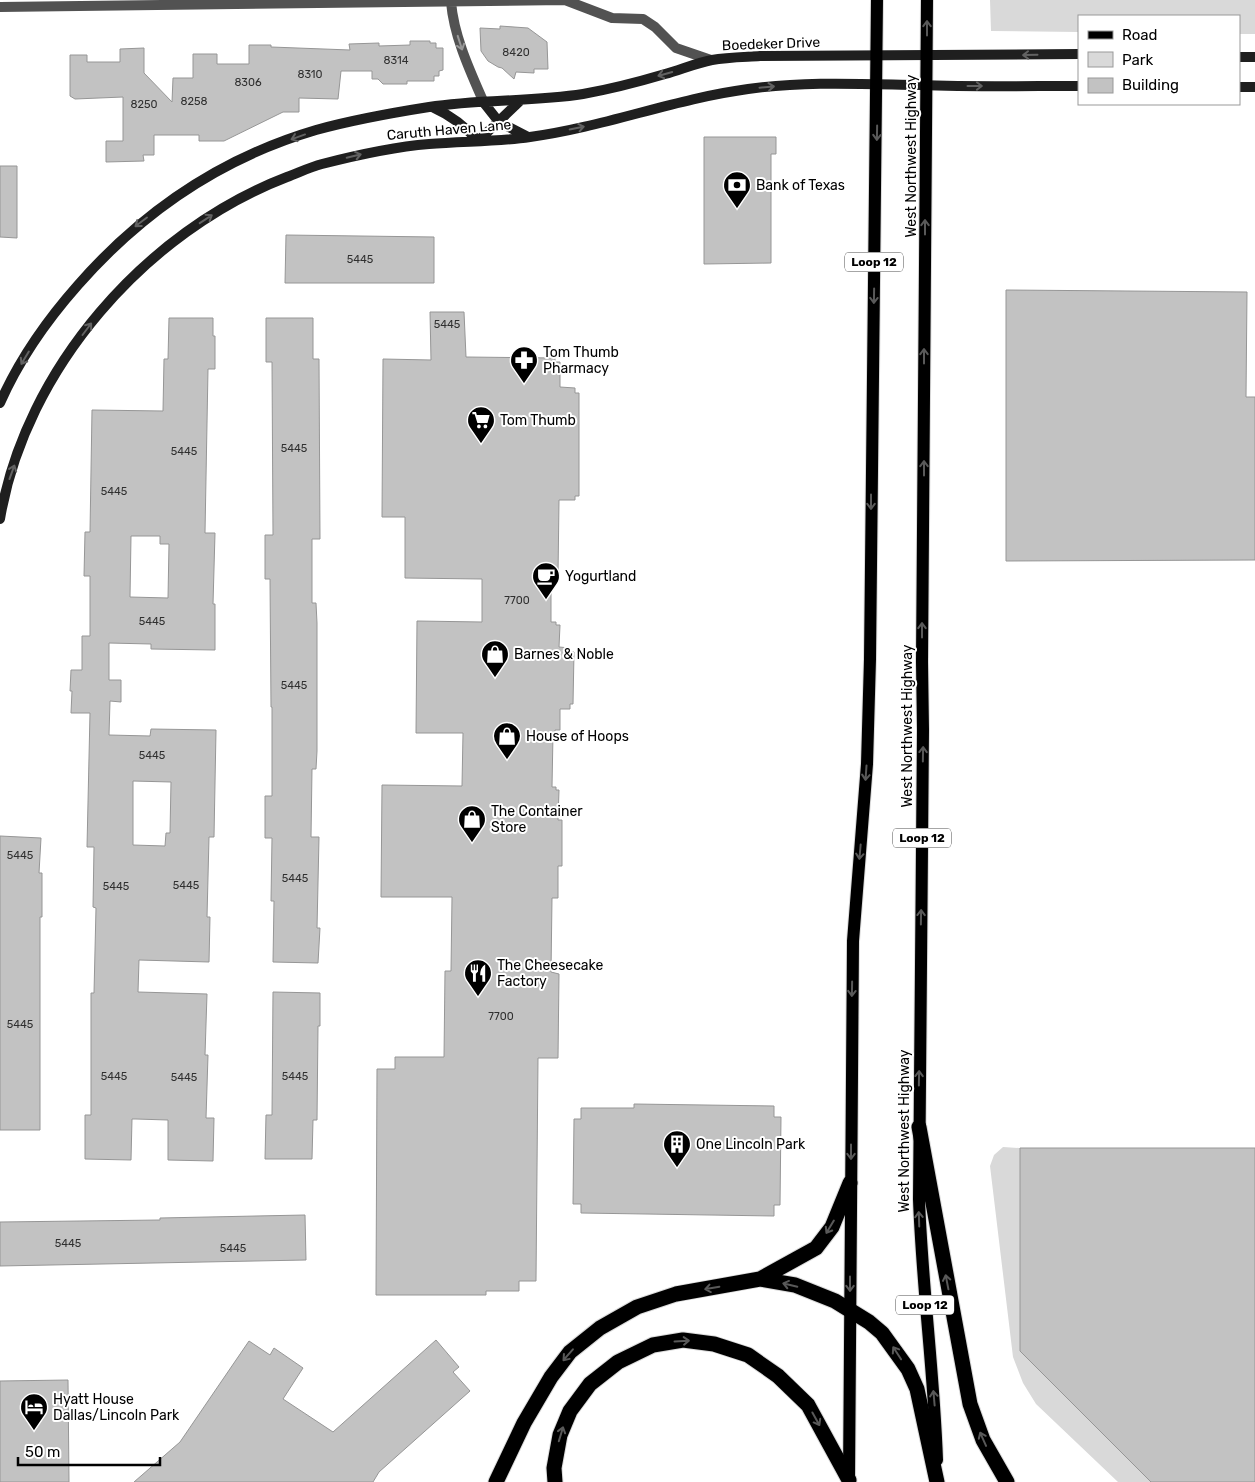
<svg xmlns="http://www.w3.org/2000/svg" width="1255" height="1482" viewBox="0 0 1255 1482" font-family="Rubik,sans-serif">
  <style>
    .green { fill: #d9d9d9 }
    .building { fill: #c2c2c2; stroke: #969696; fill-rule: evenodd }
    .lines { fill: none; stroke-linecap: round; stroke-linejoin: round }
    .primary-casing { stroke: #dbdbdb; stroke-width: 14 }
    .motorway-casing { stroke: #dbdbdb; stroke-width: 17 }
    .minor { stroke: #525252; stroke-width: 10 }
    .secondary { stroke: #1f1f1f; stroke-width: 10 }
    .primary { stroke: #000; stroke-width: 12 }
    .motorway { stroke: #000; stroke-width: 15 }
    .oneway { stroke: #595959 }
    .oneway2 { stroke: #979797 }
    .oneway3 { stroke: #626262 }
    .labels { text-anchor: middle; dominant-baseline: central; stroke-width: 4; stroke-linejoin: round; paint-order: stroke }
    .number-label { font-size: 11px; fill: #303030 }
    .shield { fill: #fff; stroke: #4c4c4c; stroke-width: 1 }
    .shield-label { font-size: 12px; font-weight: bold; fill: #000 }
    .street-label { font-size: 14px; fill: #000; stroke: #fff }
    .poi-label { font-size: 14px; fill: #000; stroke: #fff; text-anchor: start }
  </style>
  <rect width="100%" height="100%" fill="#fff"/>
  <path class="green" d="M990 0H1255V34H1239V16H1079V32L991 31Z
    M1003 1147 1020 1148V1351L1151 1482H1118L1036 1404 1023 1383 1013 1357 990 1166 994 1155Z"/>
  <path class="building" d="M500 26 528 28 547 42 548 69H534V73L516 72 514 79 502 68 498 67 488 61 481 51 480 28 500 29Z
    M410 41H430V43H436V48H443V70L439 71V76H434V81H407V84H383L378 79H372V71H341L338 99 299 98V112H283L224 141H199V135H154V155H143L144 161 106 162V141H123V97L75 99 70 96V55H87V62H120V49L144 48V73L172 102 173 78H193V54H217V64H249V45H271V47L350 50 349 44 379 43V46L410 45Z
    M704 137H776V154H771V263L704 264Z
    M0 166H17V238L0 237Z
    M286 235 434 237V283H285Z
    M1006 290 1247 292 1246 397H1255V560L1006 561Z
    M430 312H464L466 357 555 358V362H560V387L575 388V393H579V496H575V500H559L558 576H555V579H551V622H556V625H560L559 647 570 648V652H574L573 704H570V709H560V730H555V734H553L552 787H556V790H559L558 820H562V866H558V898H552L551 972 559 974 558 1058H538L536 1281H519V1291H486V1295H376L377 1069H395V1057H444L445 971H451L452 897H381L382 785 462 786 463 733H416L417 621 482 622V579L405 578V517H382L383 359 431 360Z
    M169 318H213V336H215V369H208L205 533H215L213 604H215V650L151 649V644L109 643V680H121V702L110 701 109 735 150 736 151 729 216 730 214 837H209L207 917H210L209 962 139 960 138 992 207 994 205 1055H208L206 1118H214L213 1161 168 1160V1120L136 1119H132L131 1160 85 1159V1115H91V993H94L96 908 93 907 94 847H87L90 713H71L72 691H70L71 670H82V636H90V576H84L85 532H90L92 410 163 411 164 359H168ZM131 536H160V544H169L168 598 130 597ZM133 781 171 782 170 833H166L165 846 133 845Z
    M266 318H313V359H319L320 539H312V603H316L317 623V751L316 769H312L311 837H319L317 928H320L318 963 273 962 274 901H271L272 838H265V796H272V707H271L270 579H265V535H273L272 362H266Z
    M0 836 41 838 39 873H42V917H40V1130H0Z
    M273 992 320 993V1026H318L317 1120H313L312 1159H265L266 1115H272Z
    M634 1104 774 1106V1117H781L780 1205H774V1216L581 1213V1204H573L574 1119H581V1108H634Z
    M1020 1148H1255V1482H1151L1020 1351Z
    M305 1215 306 1260 0 1266V1222L160 1220V1218Z
    M436 1340 459 1367 453 1372 470 1391 379 1472 373 1482H134L180 1442 249 1341 270 1355 274 1348 303 1368 283 1399 333 1432Z
    M68 1380 69 1482H0V1381Z"/>
  <g class="lines">
    <g class="primary-casing">
      <path id="primary" d="M927 0 922 662 923 730 919 1199C922 1286 934 1372 937 1460
        M849 1480 853 941 867 764 870 659 877 0"/>
    </g>
    <g class="motorway-casing">
      <path id="motorway" d="M919 1127 970 1404 983 1440 1007 1482
        M760 1279 795 1285 835 1301 869 1322 882 1333 908 1369 917 1389 937 1482
        M496 1482 524 1423 551 1377 570 1352 600 1328 637 1307 676 1294 760 1279 816 1248 832 1227 850 1183
        M555 1482 554 1468 560 1435 570 1411 590 1384 618 1362 653 1345 683 1340 714 1344 748 1355 778 1376 808 1405 849 1480"/>
    </g>
    <path class="minor" d="M451 2C454 37 470 71 484 103
      M0 7 565 0 612 18 643 19 655 27 676 48 711 60"/>
    <path class="secondary" d="M1239 57H1255
      M1239 87H1255
      M484 103 499 122 528 137
      M434 108C452 116 465 126 478 141
      M478 141 520 101
      M0 403C19 360 47 320 78 285 142 212 221 158 316 130 352 120 391 113 429 107 479 99 532 102 583 94 611 89 638 82 665 74 680 70 696 63 712 60 727 57 744 57 760 56L1079 54
      M0 519C25 369 146 231 287 177 298 173 310 167 322 164 357 155 393 147 429 144 462 141 497 142 530 137 604 127 674 99 748 89 805 81 862 84 919 85 973 87 1026 86 1079 86"/>
    <use href="#primary" class="primary"/>
    <use href="#motorway" class="motorway"/>
  </g>
  <defs><path id="oneway-shaft" d="M-6 0H5M1.5-3L5.5 0L1.5 3" fill="none" stroke-width="1.6" stroke-linecap="round" stroke-linejoin="round" transform="scale(1.25)"/></defs>
  <g class="oneway">
    <use href="#oneway-shaft" transform="translate(927 28) rotate(-90)"/>
    <use href="#oneway-shaft" transform="translate(877 133) rotate(91)"/>
    <use href="#oneway-shaft" transform="translate(925 227) rotate(-90)"/>
    <use href="#oneway-shaft" transform="translate(874 296) rotate(91)"/>
    <use href="#oneway-shaft" transform="translate(924 356) rotate(-90)"/>
    <use href="#oneway-shaft" transform="translate(924 468) rotate(-90)"/>
    <use href="#oneway-shaft" transform="translate(871 502) rotate(90)"/>
    <use href="#oneway-shaft" transform="translate(922 630) rotate(-90)"/>
    <use href="#oneway-shaft" transform="translate(923 754) rotate(-89)"/>
    <use href="#oneway-shaft" transform="translate(866 773) rotate(94)"/>
    <use href="#oneway-shaft" transform="translate(860 852) rotate(95)"/>
    <use href="#oneway-shaft" transform="translate(921 917) rotate(-89)"/>
    <use href="#oneway-shaft" transform="translate(852 989) rotate(91)"/>
    <use href="#oneway-shaft" transform="translate(919 1078) rotate(-89)"/>
    <use href="#oneway-shaft" transform="translate(851 1152) rotate(90)"/>
    <use href="#oneway-shaft" transform="translate(919 1219) rotate(-92)"/>
    <use href="#oneway-shaft" transform="translate(830 1227) rotate(121)"/>
    <use href="#oneway-shaft" transform="translate(947 1282) rotate(-101)"/>
    <use href="#oneway-shaft" transform="translate(850 1284) rotate(90)"/>
    <use href="#oneway-shaft" transform="translate(790 1285) rotate(-167)"/>
    <use href="#oneway-shaft" transform="translate(712 1288) rotate(170)"/>
    <use href="#oneway-shaft" transform="translate(682 1341) rotate(-3)"/>
    <use href="#oneway-shaft" transform="translate(897 1353) rotate(-123)"/>
    <use href="#oneway-shaft" transform="translate(568 1355) rotate(131)"/>
    <use href="#oneway-shaft" transform="translate(934 1398) rotate(-95)"/>
    <use href="#oneway-shaft" transform="translate(816 1419) rotate(61)"/>
    <use href="#oneway-shaft" transform="translate(561 1434) rotate(-73)"/>
    <use href="#oneway-shaft" transform="translate(983 1439) rotate(-114)"/>
  </g>
  <use class="oneway2" href="#oneway-shaft" transform="translate(460 43) rotate(72)"/>
  <g class="oneway3">
    <use href="#oneway-shaft" transform="translate(1030 55) rotate(179)"/>
    <use href="#oneway-shaft" transform="translate(665 74) rotate(164)"/>
    <use href="#oneway-shaft" transform="translate(975 86)"/>
    <use href="#oneway-shaft" transform="translate(767 87) rotate(-5)"/>
    <use href="#oneway-shaft" transform="translate(577 128) rotate(-11)"/>
    <use href="#oneway-shaft" transform="translate(298 137) rotate(160)"/>
    <use href="#oneway-shaft" transform="translate(354 156) rotate(-13)"/>
    <use href="#oneway-shaft" transform="translate(206 219) rotate(-33)"/>
    <use href="#oneway-shaft" transform="translate(141 222) rotate(143)"/>
    <use href="#oneway-shaft" transform="translate(87 329) rotate(-53)"/>
    <use href="#oneway-shaft" transform="translate(25 358) rotate(121)"/>
    <use href="#oneway-shaft" transform="translate(12 472) rotate(-70)"/>
  </g>
  <defs>
    <g id="bank-pin" transform="scale(1.4375)"><path d="M0 17L-7.5 6A9.5 9.5 0 1 1 7.5 6Z" fill="#000" stroke="#fff"/><path d="M-6-4H6V4H-6ZM0-2.3a2.3 2.3 0 1 0 0 4.6a2.3 2.3 0 1 0 0-4.6Z" fill="#fff"/></g>
    <g id="pharmacy-pin" transform="scale(1.4375)"><path d="M0 17L-7.5 6A9.5 9.5 0 1 1 7.5 6Z" fill="#000" stroke="#fff"/><path d="M-2-6h4v4h4v4h-4v4h-4v-4h-4v-4h4Z" fill="#fff"/></g>
    <g id="supermarket-pin" transform="scale(1.4375)"><path d="M0 17L-7.5 6A9.5 9.5 0 1 1 7.5 6Z" fill="#000" stroke="#fff"/><path d="M-6-5.5h2.5l.6 2H6L4.5 2H-2.5L-4.4-4H-6ZM-1.5 3.2a1.3 1.3 0 1 0 .1 0ZM3 3.2a1.3 1.3 0 1 0 .1 0Z" fill="#fff"/></g>
    <g id="cafe-pin" transform="scale(1.4375)"><path d="M0 17L-7.5 6A9.5 9.5 0 1 1 7.5 6Z" fill="#000" stroke="#fff"/><path d="M-5.5-4.5H6V0H3Q3 3.5 0 3.5H-2.5Q-5.5 3.5-5.5 0ZM3-3.2v2h1.7v-2ZM-6 4.5H4V6H-6Z" fill="#fff"/></g>
    <g id="shop-pin" transform="scale(1.4375)"><path d="M0 17L-7.5 6A9.5 9.5 0 1 1 7.5 6Z" fill="#000" stroke="#fff"/><path d="M-5-2.5h2.3a2.7 3.5 0 0 1 5.4 0H5L5.5 6h-11ZM-1.5-2.5h3a1.5 2.3 0 0 0-3 0Z" fill="#fff"/></g>
    <g id="restaurant-pin" transform="scale(1.4375)"><path d="M0 17L-7.5 6A9.5 9.5 0 1 1 7.5 6Z" fill="#000" stroke="#fff"/><path d="M-5-6h1v4h1v-4h1v4h1v-4h1v5L-1.5 .5V6h-2V.5L-5-1ZM5-6V6H3V1.5H1.5Q1.5-4 5-6Z" fill="#fff"/></g>
    <g id="building-pin" transform="scale(1.4375)"><path d="M0 17L-7.5 6A9.5 9.5 0 1 1 7.5 6Z" fill="#000" stroke="#fff"/><path d="M-4-6H4V6H1V3H-1V6H-4ZM-2.5-4.3h1.7v1.8h-1.7ZM.8-4.3h1.7v1.8H.8ZM-2.5-1h1.7V.8h-1.7ZM.8-1h1.7V.8H.8Z" fill="#fff"/></g>
    <g id="hotel-pin" transform="scale(1.4375)"><path d="M0 17L-7.5 6A9.5 9.5 0 1 1 7.5 6Z" fill="#000" stroke="#fff"/><path d="M-6-4.5h1.5V1H6V5H4.5V3h-9V5H-6ZM-4 0a1.8 1.8 0 1 1 3.6 0ZM.5 0V-2.5h3Q6-2.5 6 0Z" fill="#fff"/></g>
  </defs>
  <g fill-rule="evenodd">
    <use href="#bank-pin" x="737" y="185"/>
    <use href="#pharmacy-pin" x="524" y="360"/>
    <use href="#supermarket-pin" x="481" y="420"/>
    <use href="#cafe-pin" x="546" y="576"/>
    <use href="#shop-pin" x="495" y="654"/>
    <use href="#shop-pin" x="507" y="736"/>
    <use href="#shop-pin" x="472" y="819"/>
    <use href="#restaurant-pin" x="478" y="973"/>
    <use href="#building-pin" x="677" y="1144"/>
    <use href="#hotel-pin" x="34" y="1407"/>
  </g>
  <g class="labels">
    <g class="number-label">
      <text x="516" y="52">8420</text>
      <text x="396" y="60">8314</text>
      <text x="310" y="74">8310</text>
      <text x="248" y="82">8306</text>
      <text x="194" y="101">8258</text>
      <text x="144" y="104">8250</text>
      <text x="360" y="259">5445</text>
      <text x="447" y="324">5445</text>
      <text x="294" y="448">5445</text>
      <text x="184" y="451">5445</text>
      <text x="114" y="491">5445</text>
      <text x="517" y="600">7700</text>
      <text x="152" y="621">5445</text>
      <text x="294" y="685">5445</text>
      <text x="152" y="755">5445</text>
      <text x="20" y="855">5445</text>
      <text x="295" y="878">5445</text>
      <text x="186" y="885">5445</text>
      <text x="116" y="886">5445</text>
      <text x="501" y="1016">7700</text>
      <text x="20" y="1024">5445</text>
      <text x="114" y="1076">5445</text>
      <text x="295" y="1076">5445</text>
      <text x="184" y="1077">5445</text>
      <text x="68" y="1243">5445</text>
      <text x="233" y="1248">5445</text>
    </g>
    <g class="shield">
      <rect x="845" y="252.5" width="58" height="19" rx="4"/>
      <rect x="893" y="828.5" width="58" height="19" rx="4"/>
      <rect x="896" y="1295.5" width="58" height="19" rx="4"/>
    </g>
    <g class="shield-label">
      <text x="874" y="262">Loop 12</text>
      <text x="922" y="838">Loop 12</text>
      <text x="925" y="1305">Loop 12</text>
    </g>
    <g class="street-label">
      <text transform="translate(771 44) rotate(-2)">Boedeker Drive</text>
      <text transform="translate(449 130) rotate(-5)">Caruth Haven Lane</text>
      <text transform="translate(911 156) rotate(-90)">West Northwest Highway</text>
      <text transform="translate(907 726) rotate(-90)">West Northwest Highway</text>
      <text transform="translate(904 1131) rotate(-90)">West Northwest Highway</text>
    </g>
    <g class="poi-label">
      <text x="756" y="185">Bank of Texas</text>
      <text x="543" y="352">Tom Thumb<tspan x="543" dy="16">Pharmacy</tspan></text>
      <text x="500" y="420">Tom Thumb</text>
      <text x="565" y="576">Yogurtland</text>
      <text x="514" y="654">Barnes &amp; Noble</text>
      <text x="526" y="736">House of Hoops</text>
      <text x="491" y="811">The Container<tspan x="491" dy="16">Store</tspan></text>
      <text x="497" y="965">The Cheesecake<tspan x="497" dy="16">Factory</tspan></text>
      <text x="696" y="1144">One Lincoln Park</text>
      <text x="53" y="1399">Hyatt House<tspan x="53" dy="16">Dallas/Lincoln Park</tspan></text>
    </g>
  </g>
  <rect x="1078" y="15" width="162" height="90" fill="#ffffff" stroke="#999999"/>
  <rect x="1088" y="31" width="25" height="8" fill="#000000" stroke="#999999"/>
  <text x="1122" y="40" font-size="15" fill="#000000">Road</text>
  <rect x="1088" y="52" width="25" height="15" fill="#d9d9d9" stroke="#999999"/>
  <text x="1122" y="65" font-size="15" fill="#000000">Park</text>
  <rect x="1088" y="78" width="25" height="15" fill="#c2c2c2" stroke="#999999"/>
  <text x="1122" y="90" font-size="15" fill="#000000">Building</text>
  <path d="M18 1457v8h142v-8" fill="none" stroke="#000000" stroke-width="2.5"/>
  <text x="25" y="1457" font-size="15" fill="#000000" stroke="#ffffff" stroke-width="4" paint-order="stroke">50 m</text>
</svg>
